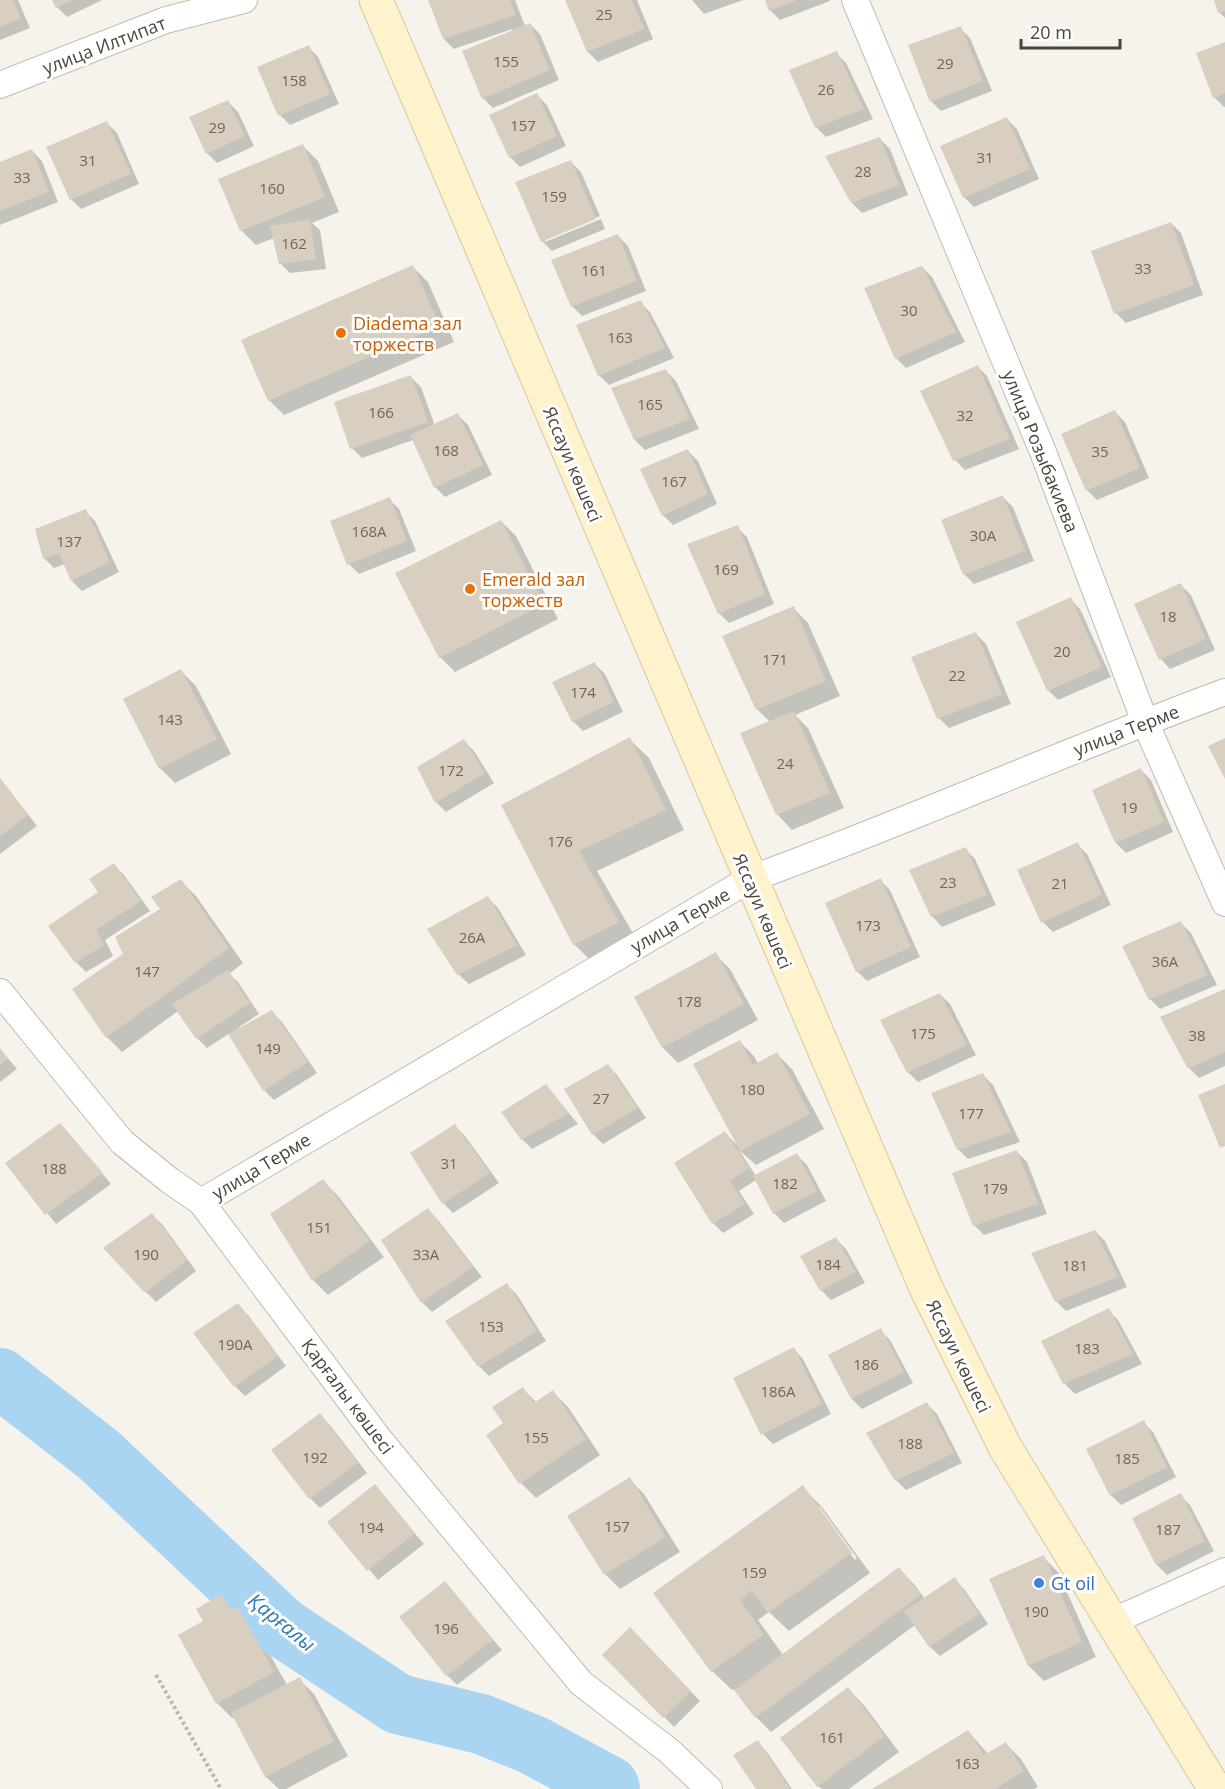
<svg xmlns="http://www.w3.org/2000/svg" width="1225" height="1789" viewBox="0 0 1225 1789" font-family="'Open Sans',sans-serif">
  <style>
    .shadow { fill: #0003; fill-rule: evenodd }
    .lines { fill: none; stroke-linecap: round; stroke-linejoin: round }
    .river { stroke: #a9d4f2; stroke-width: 60 }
    .building { fill: #d8cfc1 }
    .street-casing { stroke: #c2bbae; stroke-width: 28 }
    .secondary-casing { stroke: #d6c79b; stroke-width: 35 }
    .path { stroke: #c4b79f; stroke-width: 4; stroke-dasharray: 3 3; stroke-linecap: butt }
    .street { stroke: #fff; stroke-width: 26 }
    .secondary { stroke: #fff3cd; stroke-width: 33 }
    .food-dot { fill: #e8710a; stroke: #fff; stroke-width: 2 }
    .shop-dot { fill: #3f7fe0; stroke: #fff; stroke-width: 2 }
    .labels { text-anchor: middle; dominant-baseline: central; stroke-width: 6; stroke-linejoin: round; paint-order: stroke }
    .number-label { font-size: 15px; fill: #6e675b }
    .street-label { font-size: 18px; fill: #4b4439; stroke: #fff }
    .food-label { font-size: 18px; fill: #c56008; stroke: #fff; text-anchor: start }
    .shop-label { font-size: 18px; fill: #366cbe; stroke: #fff; text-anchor: start }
    .water-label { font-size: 20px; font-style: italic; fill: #2e7ab2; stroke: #fff }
  </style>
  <rect width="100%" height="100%" fill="#f6f3ec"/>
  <path class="shadow" d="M0 0H18L30 28 0 40Z
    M53 0H102L67 17 57 7Z
    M429 0H515L525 26 530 24 540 34 559 80 493 108 483 98 513 32 512 29 454 49 444 39Z
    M566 0H637L653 39 598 62 588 52Z
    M692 0H743L704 14Z
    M767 0H830V1L780 20 770 10Z
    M1215 0H1225V18L1219 12Z
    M960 28 970 38 992 91 941 111 931 101Z
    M1225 44V107H1224L1214 97Z
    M308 47 318 57 339 104 290 125 280 115Z
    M836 53 846 63 873 119 826 137 816 127Z
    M537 95 547 105 566 146 520 167 510 157Z
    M228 102 238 112 254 146 217 163 207 153Z
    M1007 119 1017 129 1039 179 974 207 964 197Z
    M107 123 117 133 139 184 81 209 71 199Z
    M880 139 890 149 908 195 862 213 852 203 827 157Z
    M303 146 318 161 339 212 312 223 320 230 326 269 290 273 280 263 274 238 256 245 241 230Z
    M32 151 42 161 58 202 0 225V163Z
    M571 162 581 172 600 216 545 238V242L601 219 605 229 552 251 542 241Z
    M1171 223 1181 233 1203 295 1126 323 1116 313Z
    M618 236 628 246 646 291 582 316 572 306Z
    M413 267 428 282 454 342 284 415 269 400Z
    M922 267 932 277 965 342 906 368 896 358Z
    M640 302 650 312 674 358 609 385 599 375Z
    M977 366 987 376 1019 449 965 470 955 460 922 391Z
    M666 371 676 381 699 429 645 450 635 440Z
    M411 377 421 387 435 426 458 415 468 425 492 475 445 497 435 487 413 440 362 458 352 448Z
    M1115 412 1125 422 1149 478 1097 500 1087 490Z
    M688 451 698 461 717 504 673 525 663 515Z
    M1003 497 1013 507 1034 561 974 584 964 574Z
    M389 499 399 509 416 551 359 574 349 564Z
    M85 511 95 521 119 572 82 591 72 581 65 564 54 568 44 558Z
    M501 521 516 536 558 619 455 672 440 657Z
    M737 527 747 537 774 604 729 623 719 613Z
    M1181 585 1191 595 1215 650 1170 669 1161 659Z
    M1070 599 1080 609 1111 677 1058 700 1048 690Z
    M793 608 808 623 840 696 795 715 808 728 844 808 792 830 777 814 742 734 770 722 757 709Z
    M976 634 986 644 1011 704 949 728 939 718Z
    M595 664 605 674 623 712 583 731 573 721Z
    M181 671 196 686 231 754 175 783 160 768Z
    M629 739 649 758 684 830 597 871 638 942 594 964 574 944 503 805Z
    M464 741 474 751 494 783 446 812 436 802Z
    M1141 770 1151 780 1173 832 1126 853 1116 843 1094 791Z
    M0 778 37 826 0 854Z
    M1077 844 1087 854 1111 905 1053 932 1043 922 1019 871Z
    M965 849 975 859 996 905 942 927 932 916Z
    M114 865 124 875 150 911 105 940 113 956 86 972 76 962 100 893Z
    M880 880 890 890 920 957 867 981 857 971Z
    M181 881 196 896 243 963 229 974 238 982 259 1014 239 1027 241 1029 272 1012 282 1022 317 1073 274 1100 264 1090 230 1033 207 1048 197 1038 178 1011 122 1052 107 1037 125 954 162 909Z
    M488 898 498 908 526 955 469 984 458 974Z
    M1181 923 1191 933 1217 985 1160 1009 1150 999Z
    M715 954 730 969 758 1020 678 1063 663 1048 636 997Z
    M1225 991V1066L1199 1078 1189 1068Z
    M940 994 950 1004 976 1055 918 1082 908 1072Z
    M739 1041 754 1056 758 1064 777 1054 792 1069 824 1129 756 1165 739 1150 756 1176 797 1155 807 1165 826 1201 784 1223 774 1213 756 1180 739 1191 754 1214 723 1233 713 1223 725 1133 739 1147Z
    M0 1049 17 1069 0 1082Z
    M607 1065 617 1075 646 1118 603 1144 593 1134Z
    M983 1075 993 1085 1020 1142 968 1159 958 1149Z
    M546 1086 578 1124 532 1149 522 1139Z
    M455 1126 465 1136 499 1183 453 1213 443 1203 412 1153Z
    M70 1135 111 1184 56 1224 7 1163Z
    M1017 1152 1027 1162 1047 1214 984 1235 974 1225Z
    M323 1181 338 1196 384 1257 328 1295 313 1280Z
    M428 1210 438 1220 482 1277 432 1312 422 1302Z
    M152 1215 162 1224 196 1271 156 1302 146 1292Z
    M1095 1231 1105 1241 1127 1287 1066 1311 1056 1301Z
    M836 1239 846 1249 865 1283 831 1300 821 1290Z
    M507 1285 517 1295 546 1341 489 1376 479 1366Z
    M238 1305 248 1315 286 1366 245 1396 235 1386Z
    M1108 1310 1118 1320 1142 1364 1075 1394 1065 1384 1043 1342Z
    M880 1330 890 1340 913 1383 862 1409 852 1399 830 1355Z
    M794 1349 803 1359 831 1414 773 1444 763 1434Z
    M523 1389 537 1403 553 1392 568 1407 600 1455 536 1498 521 1483 505 1424Z
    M927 1404 937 1414 962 1463 906 1490 896 1480Z
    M320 1415 330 1425 367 1473 320 1508 310 1498 274 1451Z
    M1143 1422 1153 1432 1176 1477 1121 1505 1111 1495Z
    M629 1479 644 1494 680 1552 620 1589 605 1574Z
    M374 1486 424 1544 378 1580 330 1522Z
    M802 1487 822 1507 870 1573 789 1631 769 1612 758 1620 783 1655 899 1569 914 1584 925 1599 954 1579 964 1589 988 1624 940 1656 930 1647 915 1625 771 1732 756 1717 734 1689 732 1690 712 1671 656 1593ZM816 1507H820L857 1558 855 1560Z
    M1180 1495 1190 1505 1214 1551 1167 1575 1157 1565 1134 1518Z
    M1043 1557 1058 1572 1096 1657 1044 1681 1029 1666 991 1580Z
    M445 1583 502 1650 457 1685 447 1675Z
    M222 1596 253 1624 287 1685 299 1679 314 1694 348 1756 286 1789H279L266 1777 235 1717 232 1718 217 1703 180 1636 205 1622Z
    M630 1629 700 1701 674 1727 604 1655Z
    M848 1689 863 1704 899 1752 849 1789H822L818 1786Z
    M968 1731 988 1754 1006 1744 1021 1759 1038 1787 1034 1789H875Z
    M757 1742 767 1752 792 1789H757Z"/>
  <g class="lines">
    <path class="river" d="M0 1378 99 1455 282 1627 398 1704 481 1724 533 1745 609 1786 610 1789"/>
  </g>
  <path class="building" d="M0 0H13L21 18 0 27Z
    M52 0H73L56 8Z
    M428 0H510L516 15 443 39Z
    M565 0H632L644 29 587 52Z
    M765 0H797L769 11Z
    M1214 0H1225V11L1218 13Z
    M530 23 550 70 482 99 462 51Z
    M961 26 983 81 930 102 908 45Z
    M1225 42V93L1213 98 1196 53Z
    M309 45 330 94 278 116 257 67Z
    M837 51 864 109 815 128 789 70Z
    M537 93 557 136 509 158 489 115Z
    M228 100 245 136 206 154 189 117Z
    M1007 117 1030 169 963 198 940 146Z
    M107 121 131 174 70 200 46 147Z
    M880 137 899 185 851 203 825 156Z
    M303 144 325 197 240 231 218 179Z
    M32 149 49 192 0 211V162Z
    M571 160 596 219 541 242 515 182Z
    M310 219 316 259 279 264 270 226Z
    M1171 222 1194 285 1114 314 1091 251Z
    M618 234 637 281 571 307 551 260Z
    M413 265 440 326 268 401 241 340Z
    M922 266 956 332 895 359 864 288Z
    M641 300 665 348 598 376 576 325Z
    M978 365 1010 439 953 461 920 391Z
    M666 369 690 419 634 440 611 388Z
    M411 375 428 422 350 449 334 402Z
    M1115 410 1140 468 1086 491 1061 434Z
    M458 413 483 465 434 488 410 435Z
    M688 449 708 494 662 516 640 469Z
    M1003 495 1025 551 963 575 941 520Z
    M390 497 407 541 347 565 330 521Z
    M86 509 110 562 71 581 59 553 43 559 35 529Z
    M501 520 544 604 439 658 395 573Z
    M738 525 765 594 718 614 687 544Z
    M1181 583 1206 639 1159 660 1134 604Z
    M1071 597 1102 667 1047 691 1016 622Z
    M794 606 826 681 756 710 722 636Z
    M976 632 1002 694 937 719 911 657Z
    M595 662 614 702 572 722 552 682Z
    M181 669 217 739 159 769 123 699Z
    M794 711 830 793 776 815 740 733Z
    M630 737 666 810 579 851 619 922 573 945 501 805Z
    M1225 738V779L1208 746Z
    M464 739 485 773 435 803 417 767Z
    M1141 768 1164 822 1115 843 1092 790Z
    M0 778 28 815 0 836Z
    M1078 842 1102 895 1041 923 1017 870Z
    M966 847 987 895 931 917 909 870Z
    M114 863 141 901 96 930 104 945 75 963 48 926 98 892 89 879Z
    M881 878 911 947 856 972 825 903Z
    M181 879 229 948 106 1038 72 989 123 954 115 937 160 909 151 897Z
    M488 896 517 945 457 975 427 929Z
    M1181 921 1208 975 1149 1000 1122 946Z
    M716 952 744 1004 662 1048 634 997Z
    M228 970 250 1003 196 1039 172 1004Z
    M1225 989V1052L1188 1069 1160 1017Z
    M940 993 967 1045 907 1073 880 1020Z
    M272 1010 308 1062 263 1091 228 1034Z
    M740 1040 753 1065 777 1052 810 1114 740 1151 693 1064Z
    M0 1048 8 1059 0 1065Z
    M608 1064 638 1108 592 1135 564 1089Z
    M983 1073 1011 1132 957 1150 931 1093Z
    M546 1084 569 1113 521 1140 501 1112Z
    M1225 1084V1146L1220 1148 1198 1095Z
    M60 1123 103 1173 45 1215 5 1163Z
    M455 1124 490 1173 442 1204 410 1153Z
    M725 1131 749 1168 730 1181 745 1204 712 1224 674 1163Z
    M1017 1150 1038 1204 973 1226 952 1173Z
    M797 1153 817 1191 773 1214 753 1176Z
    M323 1179 370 1241 312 1281 270 1214Z
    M428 1208 473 1267 421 1303 381 1240Z
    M152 1213 187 1260 145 1293 103 1248Z
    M1095 1230 1118 1277 1055 1302 1031 1253Z
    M836 1237 856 1272 820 1291 800 1256Z
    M507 1283 537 1331 478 1367 445 1321Z
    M238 1303 278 1356 234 1387 193 1333Z
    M1109 1308 1133 1354 1063 1384 1041 1341Z
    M881 1328 904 1372 851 1399 828 1355Z
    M794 1347 822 1404 761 1435 733 1378Z
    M523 1387 534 1403 553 1390 586 1439 519 1484 486 1435 503 1423 492 1407Z
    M927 1402 954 1453 895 1481 866 1433Z
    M320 1413 358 1463 309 1499 271 1450Z
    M1144 1420 1167 1467 1110 1496 1086 1449Z
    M630 1477 666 1537 604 1575 567 1516Z
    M375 1484 415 1533 367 1571 327 1522Z
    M803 1485 852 1553 768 1613 752 1590 740 1600 764 1634 711 1672 653 1593Z
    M1181 1493 1205 1541 1156 1565 1132 1518Z
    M1044 1555 1082 1642 1028 1666 989 1579Z
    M899 1567 921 1595 755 1718 734 1690Z
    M955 1577 979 1614 929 1647 904 1611Z
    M445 1581 493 1640 446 1676 399 1617Z
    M222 1594 231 1610 238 1607 274 1672 216 1704 178 1635 203 1621 196 1609Z
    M630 1627 691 1691 663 1718 602 1655Z
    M300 1677 334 1741 265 1777 231 1713Z
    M848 1687 885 1736 817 1787 780 1738Z
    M968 1730 984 1755 1006 1742 1024 1771 995 1789H872Z
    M758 1740 790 1789H756L733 1755Z"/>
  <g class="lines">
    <g class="street-casing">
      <path id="street" d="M855 0 1043 452 1145 722 1225 903
        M0 85 166 20 244 0
        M0 992 122 1142 169 1180 201 1202 379 1439 581 1683 669 1751 709 1789
        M201 1202 750 879C910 821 1065 751 1225 692
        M1111 1622 1225 1571"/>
    </g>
    <g class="secondary-casing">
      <path id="secondary" d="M376 0 926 1288 1005 1447 1215 1789"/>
    </g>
    <path class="path" d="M156 1675 221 1789"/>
    <use href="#street" class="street"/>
    <use href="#secondary" class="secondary"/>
  </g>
  <g class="food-dot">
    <circle cx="341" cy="333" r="6"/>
    <circle cx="470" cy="589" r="6"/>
  </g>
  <circle class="shop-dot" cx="1039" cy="1583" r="6"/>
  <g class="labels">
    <g class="number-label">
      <text x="604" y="14">25</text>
      <text x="506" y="61">155</text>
      <text x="945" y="63">29</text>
      <text x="294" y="80">158</text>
      <text x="826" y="89">26</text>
      <text x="523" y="125">157</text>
      <text x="217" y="127">29</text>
      <text x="985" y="157">31</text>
      <text x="88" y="160">31</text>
      <text x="863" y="171">28</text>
      <text x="22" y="177">33</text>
      <text x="272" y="188">160</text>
      <text x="554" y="196">159</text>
      <text x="294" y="243">162</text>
      <text x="1143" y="268">33</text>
      <text x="594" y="270">161</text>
      <text x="909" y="310">30</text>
      <text x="620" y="337">163</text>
      <text x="650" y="404">165</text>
      <text x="381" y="412">166</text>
      <text x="965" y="415">32</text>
      <text x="446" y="450">168</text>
      <text x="1100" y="451">35</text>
      <text x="674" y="481">167</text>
      <text x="369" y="531">168А</text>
      <text x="983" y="535">30А</text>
      <text x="69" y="541">137</text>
      <text x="726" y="569">169</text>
      <text x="1168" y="616">18</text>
      <text x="1062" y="651">20</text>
      <text x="775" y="659">171</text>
      <text x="957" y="675">22</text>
      <text x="583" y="692">174</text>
      <text x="170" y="719">143</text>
      <text x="785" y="763">24</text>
      <text x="451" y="770">172</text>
      <text x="1129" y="807">19</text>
      <text x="560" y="841">176</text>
      <text x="948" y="882">23</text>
      <text x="1060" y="883">21</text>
      <text x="868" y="925">173</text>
      <text x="472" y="937">26А</text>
      <text x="1165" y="961">36А</text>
      <text x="147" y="971">147</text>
      <text x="689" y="1001">178</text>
      <text x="923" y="1033">175</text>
      <text x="1197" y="1035">38</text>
      <text x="268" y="1048">149</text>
      <text x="752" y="1089">180</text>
      <text x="601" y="1098">27</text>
      <text x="971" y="1113">177</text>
      <text x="449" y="1163">31</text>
      <text x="54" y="1168">188</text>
      <text x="785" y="1183">182</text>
      <text x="995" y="1188">179</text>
      <text x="319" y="1227">151</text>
      <text x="146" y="1254">190</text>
      <text x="426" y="1254">33А</text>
      <text x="828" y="1264">184</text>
      <text x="1075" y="1265">181</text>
      <text x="491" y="1326">153</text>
      <text x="235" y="1344">190А</text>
      <text x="1087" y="1348">183</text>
      <text x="866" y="1364">186</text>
      <text x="778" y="1391">186А</text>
      <text x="536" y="1437">155</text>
      <text x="910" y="1443">188</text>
      <text x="315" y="1457">192</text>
      <text x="1127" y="1458">185</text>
      <text x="617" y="1526">157</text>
      <text x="371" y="1527">194</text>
      <text x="1168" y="1529">187</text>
      <text x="754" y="1572">159</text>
      <text x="1036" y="1611">190</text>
      <text x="446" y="1628">196</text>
      <text x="832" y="1737">161</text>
      <text x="967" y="1763">163</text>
    </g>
    <g class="street-label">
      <text transform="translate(104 45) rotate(-21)">улица Илтипат</text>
      <text transform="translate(1041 451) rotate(68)">улица Розыбакиева</text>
      <text transform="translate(573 464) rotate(67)">Яссауи көшесі</text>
      <text transform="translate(1126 730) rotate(-21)">улица Терме</text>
      <text transform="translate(763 911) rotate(67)">Яссауи көшесі</text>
      <text transform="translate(680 920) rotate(-30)">улица Терме</text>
      <text transform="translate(261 1166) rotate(-31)">улица Терме</text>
      <text transform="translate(959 1356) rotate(64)">Яссауи көшесі</text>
      <text transform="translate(348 1396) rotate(53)">Қарғалы көшесі</text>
    </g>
    <g class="food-label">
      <text x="353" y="323">Diadema зал<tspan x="353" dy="21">торжеств</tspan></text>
      <text x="482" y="579">Emerald зал<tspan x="482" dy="21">торжеств</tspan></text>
    </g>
    <g class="shop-label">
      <text x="1051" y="1583">Gt oil</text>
    </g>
    <g class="water-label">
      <text transform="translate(282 1622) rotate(39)">Қарғалы</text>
    </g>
  </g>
  <path d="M1021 39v9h99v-9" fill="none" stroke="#4b4439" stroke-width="3"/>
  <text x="1030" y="39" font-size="18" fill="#4b4439" stroke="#ffffff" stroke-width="4.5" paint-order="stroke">20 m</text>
</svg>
